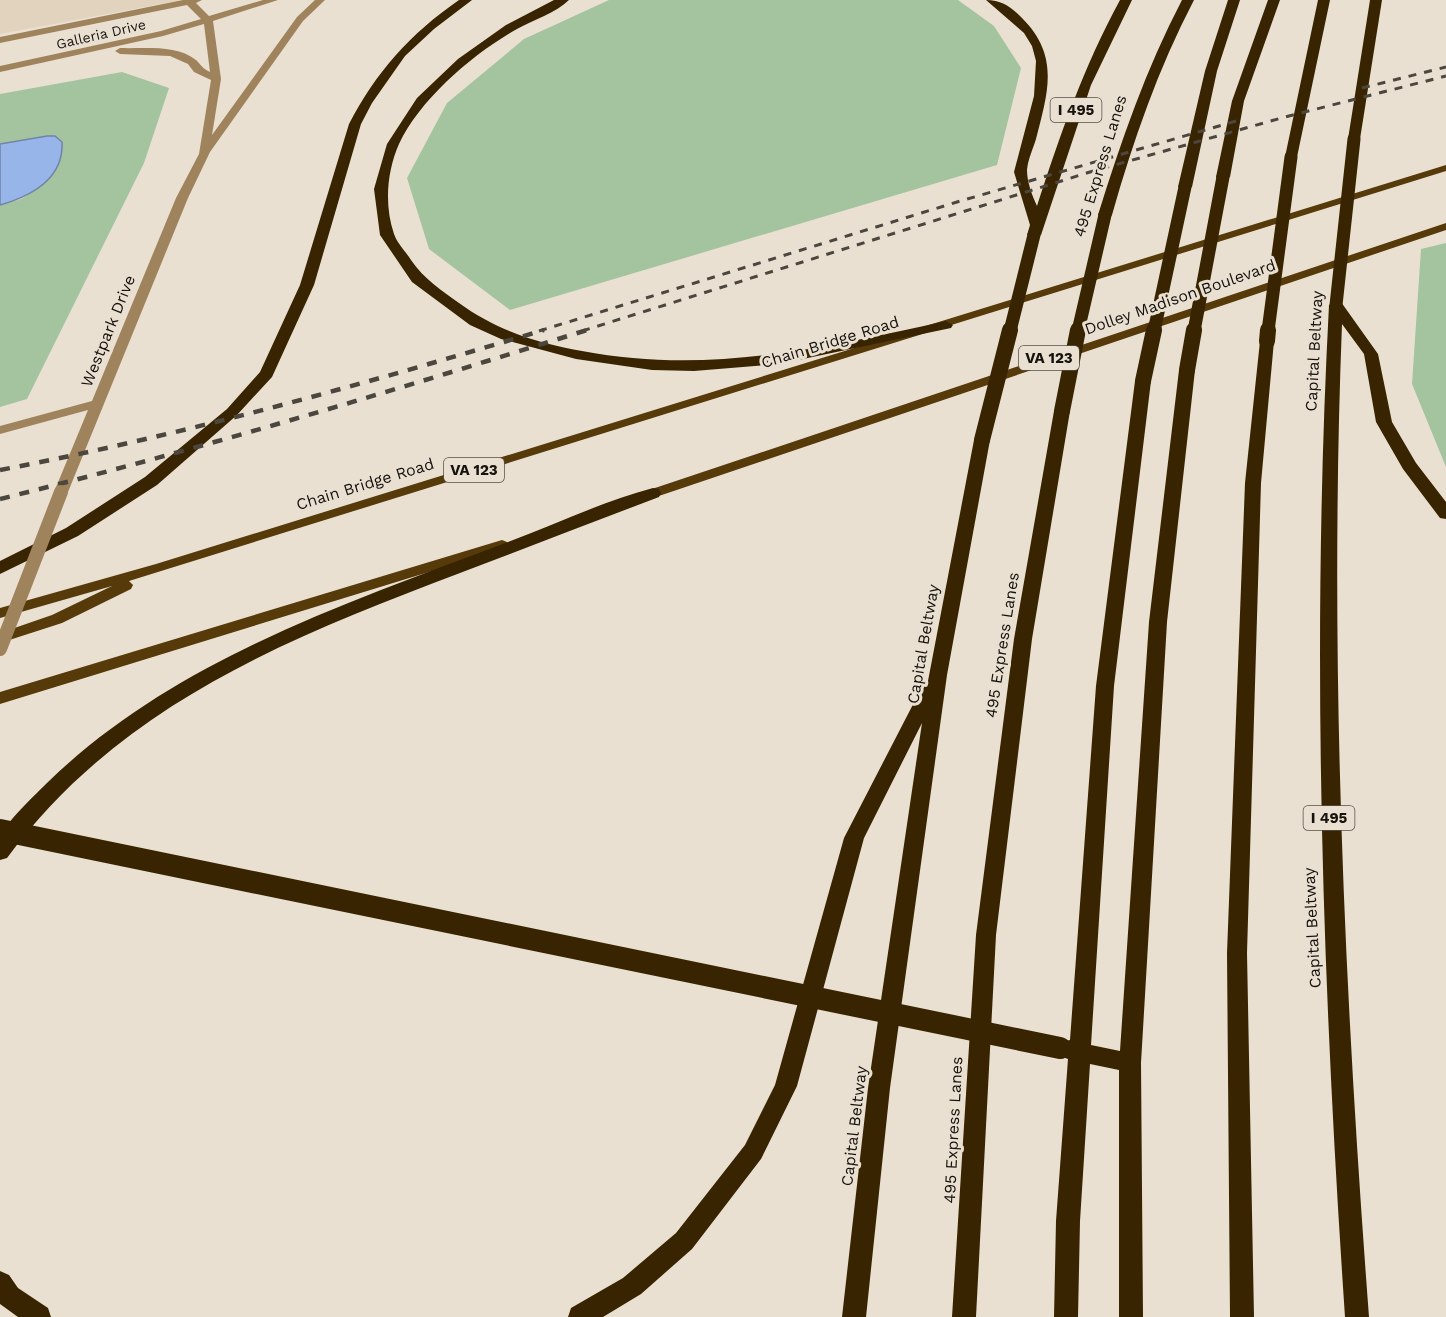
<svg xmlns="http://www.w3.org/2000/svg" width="1446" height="1317" viewBox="0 0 1446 1317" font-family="'Work Sans',sans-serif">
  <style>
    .built { fill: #e1d3be }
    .green { fill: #a4c49f }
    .water { fill: #98b5ea; stroke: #7184a8; stroke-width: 1.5 }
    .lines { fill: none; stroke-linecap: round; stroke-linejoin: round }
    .minor { fill: #9f835c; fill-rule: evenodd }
    .major { fill: #563a09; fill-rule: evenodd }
    .highway { fill: #382401; fill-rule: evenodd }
    .rail-far1 { stroke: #4b463e; stroke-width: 3; stroke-dasharray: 8 8; stroke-linecap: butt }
    .rail { stroke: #4b463e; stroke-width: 4.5; stroke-dasharray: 10 10; stroke-linecap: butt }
    .minor-bridge { stroke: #9f835c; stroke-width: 14 }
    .highway-bridge-far2 { stroke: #382401; stroke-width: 13 }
    .highway-bridge-far1 { stroke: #382401; stroke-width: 16 }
    .highway-bridge { stroke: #382401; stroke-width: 22 }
    .labels { text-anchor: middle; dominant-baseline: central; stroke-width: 6; stroke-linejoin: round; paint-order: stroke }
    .far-street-label { font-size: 14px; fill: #16120d; stroke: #eae0d1 }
    .shield { fill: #eae0d1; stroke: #565048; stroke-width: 1.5 }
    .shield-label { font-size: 15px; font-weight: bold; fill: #16120d }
    .street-label { font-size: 16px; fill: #16120d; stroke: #eae0d1 }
  </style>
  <rect width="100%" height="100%" fill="#eae0d1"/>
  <path class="built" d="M0 0H182L0 34Z"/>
  <path class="green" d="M609 0H958L994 26 1021 68 997 165 510 310 429 249 407 178 447 103 524 39Z
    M122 72 169 88 144 163 27 399 0 407V205C7 203 17 201 23 198 41 188 63 163 62 142L55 136 0 144V94Z
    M1446 243V467L1412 384 1421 249Z"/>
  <path class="water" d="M47 136H55L62 142C64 179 31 196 0 205V144Z"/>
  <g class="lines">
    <path class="minor" d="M183 0H202L196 3 209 16 263 0H278L213 21 221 79 212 135 297 17 315 0H325L303 21 210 152 188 198 68 492 61 496 54 492 88 410 0 434V426L92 401 176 198 199 154 211 80 194 72 188 64 170 56 120 54 115 51 120 48C143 49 176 44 196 60 201 65 203 69 210 72L204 24 163 36 0 72V66L161 31 201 19 187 5 0 43V37Z"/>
    <path class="major" d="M1446 165V171L129 581 133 585 131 589 62 623 0 643V633L52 615 112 586 0 618V608L156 564Z
      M1446 223V230L647 500H637L635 497 637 494Z
      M502 540 507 542 509 545 507 548 0 704V692Z"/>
    <path class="highway" d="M459 0H472L434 29 405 56 372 103 361 124 314 285 272 377 237 415 157 485 78 536 0 574V561L66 528 145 477 227 409 260 372 300 285 349 124C376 72 410 34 459 0Z
      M554 0H569C556 13 533 20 517 29 474 53 420 99 399 144 387 171 384 205 394 234 397 243 406 252 411 260 424 279 441 290 459 303 496 330 537 343 582 351 708 375 823 348 946 321L953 325 951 328 779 364 694 371 652 370 576 359 501 339 470 325 412 282 380 235 374 189 387 144 417 98 458 59 506 25Z
      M986 0C1002 0 1011 7 1022 18 1060 56 1048 92 1036 139 1033 149 1028 159 1027 170 1027 182 1032 195 1037 206 1060 135 1084 66 1120 0H1132L1091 85 1041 235 1034 239 1027 235 1030 225 1014 172 1034 96 1036 61 1032 46 1024 33Z
      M1182 0H1194C1158 69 1133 141 1112 215L1110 218H1100L1098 215C1121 141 1146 69 1182 0Z
      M1228 0H1240L1217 71 1192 187 1185 191 1178 187 1205 71Z
      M1268 0H1280L1244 101 1230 177 1223 181 1218 180 1216 177 1232 101Z
      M1318 0H1330L1297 157 1291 161 1285 157Z
      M1370 0H1382L1360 139 1354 143 1348 139Z
      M1336 301 1341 302 1378 354 1392 422 1416 463 1446 502V519L1440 518 1403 469 1376 422 1364 354 1342 324C1329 656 1344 986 1369 1317H1345C1322 977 1311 646 1329 305Z
      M1267 337 1274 341 1261 483 1247 953 1254 1317H1230L1227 953 1245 483 1260 341Z
      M1187 365 1195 370 1167 622 1141 1063 1143 1317H1119V1070L1090 1064 1080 1221 1078 1317H1054L1056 1221 1068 1059 1060 1056 1057 1049 1060 1042 1070 1040 1096 686 1135 381 1143 376 1151 381 1114 686 1091 1045 1120 1051 1149 622 1179 370Z
      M1062 406 1070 411 1032 639 996 935 976 1317H952L976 935 1014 639 1054 411Z
      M982 435 990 440 947 675 890 1088 866 1317H842L868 1088 922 723 864 838 797 1086 761 1159 692 1249 641 1294 603 1317H568L571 1308 623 1278 676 1233 745 1145 775 1085 844 838 922 687 928 681 974 440Z
      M653 488 659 489 661 493 659 497C593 522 526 548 460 573 288 638 120 705 7 858L0 860C0 854 0 843 0 837 4 824 37 793 48 782 174 660 347 603 508 542 556 524 604 501 653 488Z
      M0 1271 9 1275 18 1288 48 1308 51 1317H18L0 1304Z"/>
    <path class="rail-far1" d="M1362 88 1446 67
      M539 331 957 202 1243 119
      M582 331 1090 172 1285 117 1446 76"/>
    <path class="rail" d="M0 470C184 435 364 384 544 330
      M0 499C198 450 392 391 587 330"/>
    <path class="minor-bridge" d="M0 649 61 492"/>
    <path class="highway-bridge-far2" d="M1336 305 1354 139
      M1010 331 1034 235
      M1078 331 1105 215
      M1154 331 1185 187
      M1194 331 1223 177
      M1268 331 1291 157"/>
    <path class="highway-bridge-far1" d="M1267 341 1268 330
      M1187 370 1194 330
      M1143 381 1154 330
      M1062 411 1078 330
      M982 440 1010 330"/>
    <path class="highway-bridge" d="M0 830 1060 1048"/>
  </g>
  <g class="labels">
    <g class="far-street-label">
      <text transform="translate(101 34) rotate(-13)">Galleria Drive</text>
    </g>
    <g class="shield">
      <rect x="1050.5" y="98" width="51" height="24" rx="4.5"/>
      <rect x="1019" y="346" width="60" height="24" rx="4.5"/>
      <rect x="444" y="458" width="60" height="24" rx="4.5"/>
      <rect x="1303.5" y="806" width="51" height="24" rx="4.5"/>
    </g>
    <g class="shield-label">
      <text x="1076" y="110">I 495</text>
      <text x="1049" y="358">VA 123</text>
      <text x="474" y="470">VA 123</text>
      <text x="1329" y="818">I 495</text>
    </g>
    <g class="street-label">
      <text transform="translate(1100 166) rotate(-73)">495 Express Lanes</text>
      <text transform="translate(1180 297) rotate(-19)">Dolley Madison Boulevard</text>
      <text transform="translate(108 331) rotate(-68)">Westpark Drive</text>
      <text transform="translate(830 342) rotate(-17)">Chain Bridge Road</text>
      <text transform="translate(1314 351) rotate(-87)">Capital Beltway</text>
      <text transform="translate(365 484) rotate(-17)">Chain Bridge Road</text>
      <text transform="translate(923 644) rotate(-80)">Capital Beltway</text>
      <text transform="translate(1002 645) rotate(-81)">495 Express Lanes</text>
      <text transform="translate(1312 928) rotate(-93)">Capital Beltway</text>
      <text transform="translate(854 1126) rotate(-83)">Capital Beltway</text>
      <text transform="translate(953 1130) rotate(-87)">495 Express Lanes</text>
    </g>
  </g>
</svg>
